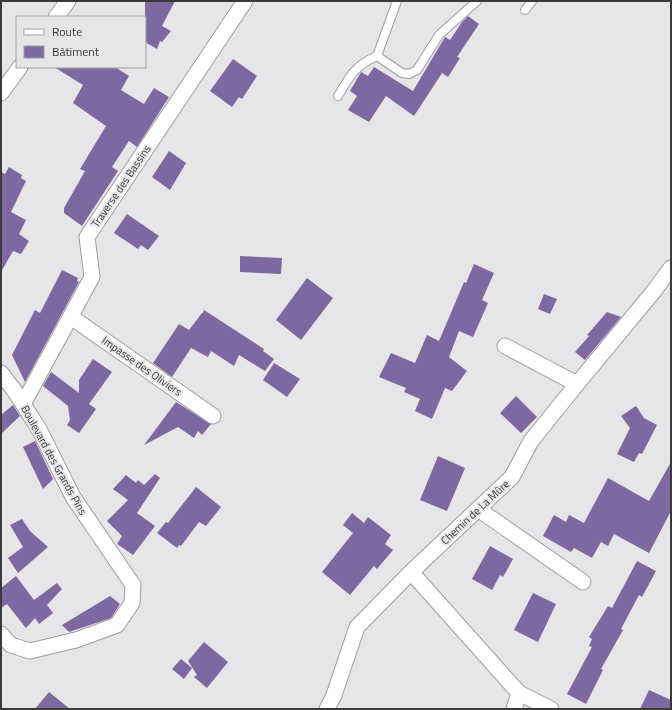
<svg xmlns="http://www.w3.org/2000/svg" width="672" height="710" viewBox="0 0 672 710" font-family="'Titillium Web',sans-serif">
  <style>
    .building { fill: #7e68a1 }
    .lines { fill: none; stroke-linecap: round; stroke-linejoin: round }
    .service-casing { stroke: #9d9c9f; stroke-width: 10 }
    .minor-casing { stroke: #9d9c9f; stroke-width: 17 }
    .service { stroke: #fff; stroke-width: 8 }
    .minor { stroke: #fff; stroke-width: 15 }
    .labels { text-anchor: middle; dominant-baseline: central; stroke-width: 4; stroke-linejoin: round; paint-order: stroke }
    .street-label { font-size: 11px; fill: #3a3a3b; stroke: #e6e5e8 }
  </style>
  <rect width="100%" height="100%" fill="#e6e5e8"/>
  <path class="building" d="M145 1H175L162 26 171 31 162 42 160 41 157 49 145 42Z
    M468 16 479 24 457 57 460 58 448 77 442 73 414 116 386 96 369 122 348 110 357 96 350 91 361 72 368 76 374 67 413 91 445 37 450 40 462 22Z
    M233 59 257 76 242 99 239 97 232 107 210 91Z
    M54 67H115L129 76 121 90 144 104 154 88 169 97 137 147 129 141 112 167 118 171 82 226 64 213V208L85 171 80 169 106 126 73 103 83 85Z
    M169 151 186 163 170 190 152 177Z
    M9 167 22 175 21 178 26 181 11 212 26 220 19 234 29 241 21 254 13 251 1 272V172L5 174Z
    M127 214 159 236 148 250 141 245 138 249 114 233Z
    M240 256 282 258 281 274 240 272Z
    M474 264 494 273 482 300 488 303 473 337 459 331 449 357 467 371 452 391 445 388 432 419 415 411 420 399 404 392 406 388 379 377 391 353 415 363 427 335 439 341 464 282 466 283Z
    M62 270 78 278 77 281 79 282 25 382 12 355 35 310 40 313Z
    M307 278 333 298 301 340 276 320Z
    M544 294 557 299 550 314 538 309Z
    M204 310 264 349 263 351 274 359 265 371 239 355 234 366 211 351 208 357 191 348 172 377 153 363 179 324 189 330 202 313H203Z
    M607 312 621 317 585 360 575 352 589 336 587 335Z
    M93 359 112 372 89 404 96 409 79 433 67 425 70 420 68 406 43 386 51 372 79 393V380Z
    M274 363 300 379 287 397 263 380Z
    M516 396 537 417 521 433 500 413Z
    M176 402 211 424 202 435 198 431 194 438 178 427 144 445Z
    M13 405 20 416 1 434V415Z
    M636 406 644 418 657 425 642 454 639 453 634 462 617 454 630 428 621 416Z
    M35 441 53 479 43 489 23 447Z
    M438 456 465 468 447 511 420 500Z
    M671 462V511L649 553 614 534 608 546 601 542 592 558 574 548 571 552 543 536 554 515 566 522 569 515 584 523 608 478 649 501Z
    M155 474 160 478 137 513 155 526 133 555 117 544 122 536 107 521 128 500 113 489 126 475 136 483 138 480 144 485Z
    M196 487 221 507 206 526 199 522 181 546 179 545 177 548 157 533 166 522 168 523Z
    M352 513 364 523 368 517 391 535 385 544 393 550 377 569 374 566 350 595 322 572 353 533 343 525Z
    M22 519 30 531 48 547 18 573 8 558 23 547 10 525Z
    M490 546 513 559 503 577 500 575 492 590 472 579Z
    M637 561 656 571 642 597 639 595 621 629 623 630 601 669 603 670 586 704 567 694 592 647 589 646 592 639 589 637 608 606 612 608Z
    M16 576 34 600 57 583 62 589 47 605 53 613 39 624 35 618 26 628 7 604 1 608V588Z
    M533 593 556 604 538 642 514 630Z
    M110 596 120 604 111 618 69 632 62 625Z
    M204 642 228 662 207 688 194 677 197 675 188 661Z
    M181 659 192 668 184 679 172 669Z
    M649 690 671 700V709H640Z
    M49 692 70 709H35Z"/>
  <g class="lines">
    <g class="service-casing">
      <path id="service" d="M525 10 532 1
        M377 56 402 73 409 74 417 70 439 35 477 1
        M338 96C350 76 354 66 377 56L397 1"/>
    </g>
    <g class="minor-casing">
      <path id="minor" d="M56 17 68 1
        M1 93 20 67
        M71 317 213 416
        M505 346 577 384
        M1 373 14 390 39 429 73 497 133 585 132 603 117 625 76 640 30 651 11 645 1 634
        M23 404 92 277 87 237 245 1
        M478 509 583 582
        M519 693 551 709
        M327 709 334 695 357 627 411 572
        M514 709 519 693 411 572 512 477 531 441 577 384 654 291 671 268"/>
    </g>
    <use href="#service" class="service"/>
    <use href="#minor" class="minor"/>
  </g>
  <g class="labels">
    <g class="street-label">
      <text transform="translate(121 186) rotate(-56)">Traverse des Bassins</text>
      <text transform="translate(142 366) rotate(35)">Impasse des Oliviers</text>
      <text transform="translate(54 460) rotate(61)">Boulevard des Grands Pins</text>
      <text transform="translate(475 512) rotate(-43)">Chemin de La Mûre</text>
    </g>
  </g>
  <rect width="672" height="710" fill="none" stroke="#3a3a3b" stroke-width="4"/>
  <rect x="16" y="16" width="130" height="52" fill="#e6e5e8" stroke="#a1a1a3"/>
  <rect x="24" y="29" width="20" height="6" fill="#ffffff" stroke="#a1a1a3"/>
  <text x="52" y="36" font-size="12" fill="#3a3a3b">Route</text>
  <rect x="24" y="46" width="20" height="12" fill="#7e68a1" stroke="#a1a1a3"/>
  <text x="52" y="56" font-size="12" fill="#3a3a3b">Bâtiment</text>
</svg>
